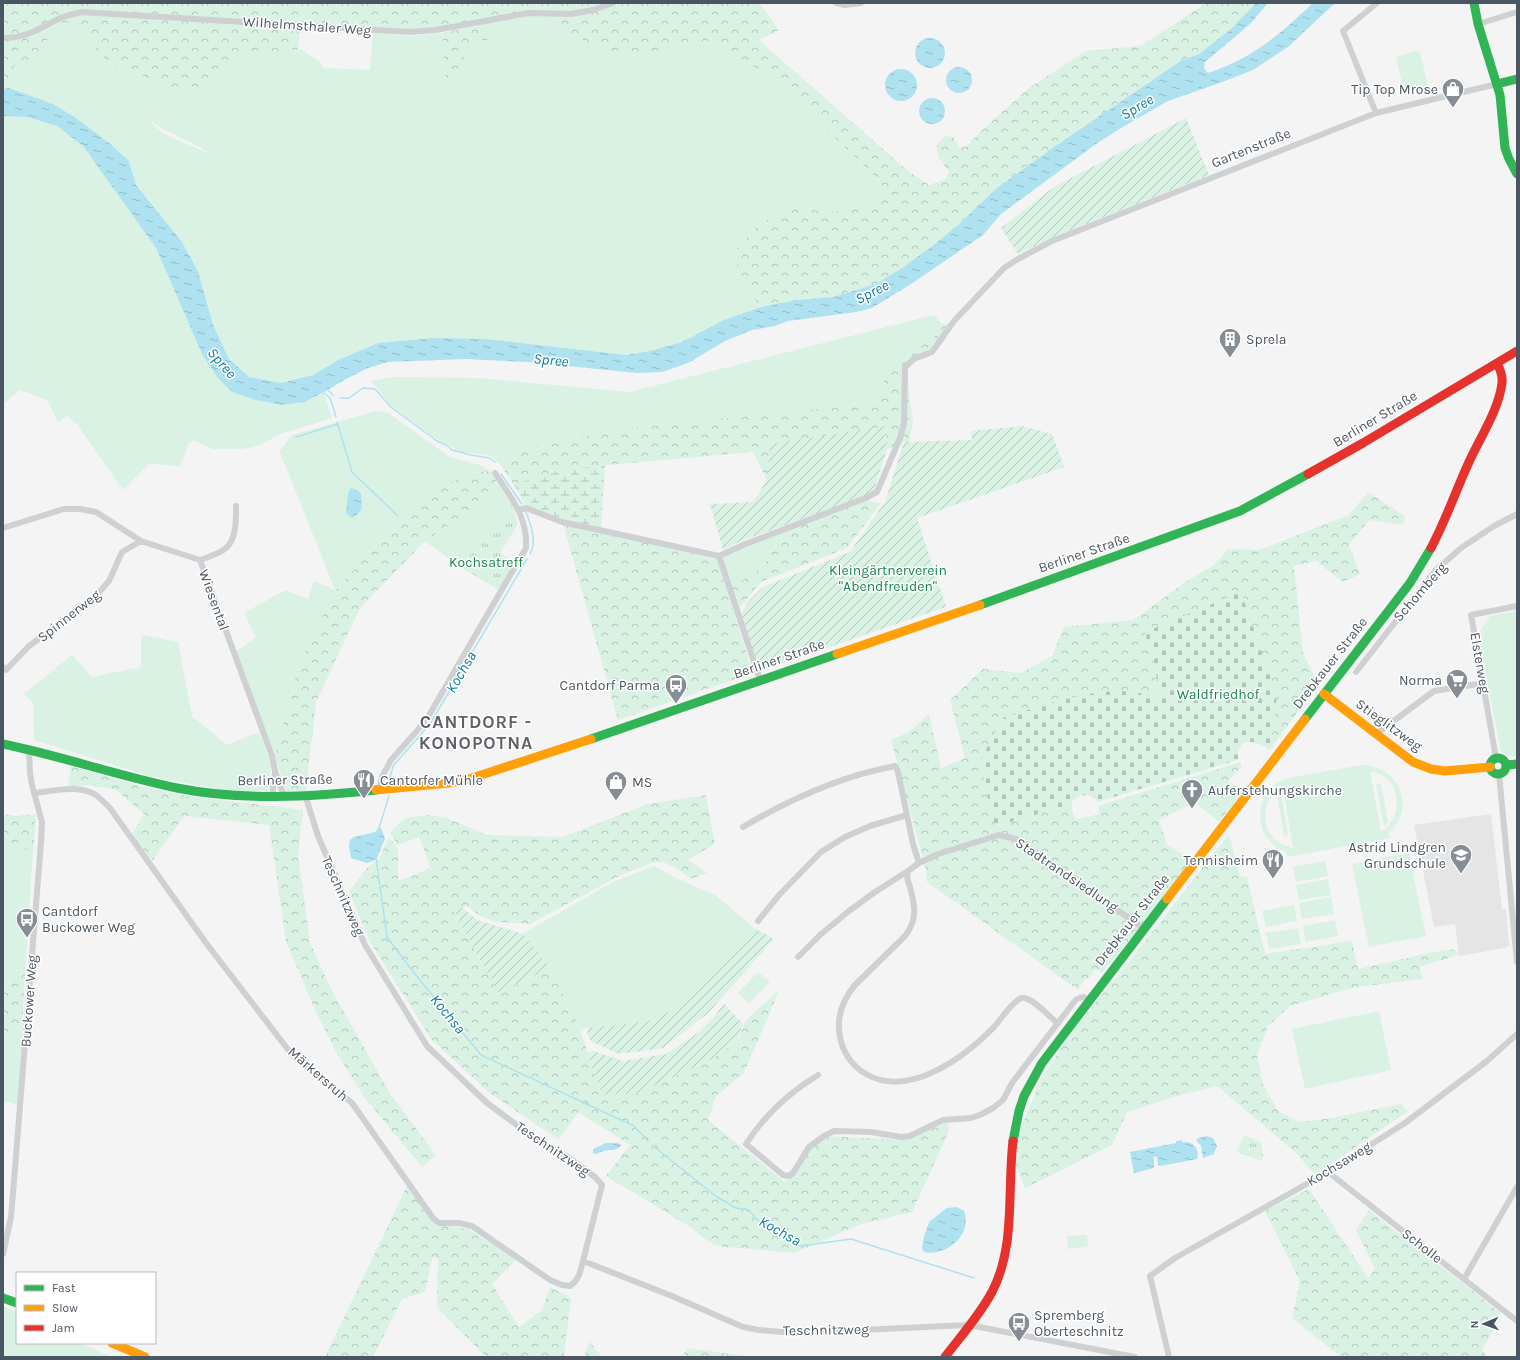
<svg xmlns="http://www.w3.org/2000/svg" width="1520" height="1360" viewBox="0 0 1520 1360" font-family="Karla,sans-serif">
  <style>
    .education { fill: #e6e5e6 }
    .grass { fill: #d9f2e3; fill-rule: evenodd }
    .forest { fill: url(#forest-crowns) }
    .wetland { fill: url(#wetland-marsh) }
    .cemetery { fill: url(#cemetery-stones) }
    .park { fill: url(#park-tufts) }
    .garden { fill: url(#garden-furrows) }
    .water { fill: url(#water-ripples) }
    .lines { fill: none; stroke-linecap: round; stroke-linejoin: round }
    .stream { stroke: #aee2f0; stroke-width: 1.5 }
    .street { stroke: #ced0d2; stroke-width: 6 }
    .fast { stroke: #30b455; stroke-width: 9 }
    .slow { stroke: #ff9f0a; stroke-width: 9 }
    .jam { stroke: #e5322d; stroke-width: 9 }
    .labels { text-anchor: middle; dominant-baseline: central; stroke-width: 3; stroke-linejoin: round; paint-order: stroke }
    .street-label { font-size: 14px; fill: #4a5661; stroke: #fff }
    .poi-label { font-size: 14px; fill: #4a5661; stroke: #fff; text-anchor: start }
    .park-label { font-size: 14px; fill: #17864f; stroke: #fff }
    .water-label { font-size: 15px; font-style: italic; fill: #0c7c9b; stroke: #fff }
    .district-label { font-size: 18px; font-weight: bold; letter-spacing: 1px; fill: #5f6368; stroke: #fff }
  </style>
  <defs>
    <pattern id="forest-crowns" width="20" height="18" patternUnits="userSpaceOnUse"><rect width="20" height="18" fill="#d9f2e3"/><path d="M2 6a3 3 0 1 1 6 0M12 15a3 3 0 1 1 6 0" fill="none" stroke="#b2c7bb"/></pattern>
    <pattern id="wetland-marsh" width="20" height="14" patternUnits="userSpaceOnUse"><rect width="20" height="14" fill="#d9f2e3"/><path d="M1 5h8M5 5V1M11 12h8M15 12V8" fill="none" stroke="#b2c7bb"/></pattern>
    <pattern id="cemetery-stones" width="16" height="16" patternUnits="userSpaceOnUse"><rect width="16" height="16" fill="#d9f2e3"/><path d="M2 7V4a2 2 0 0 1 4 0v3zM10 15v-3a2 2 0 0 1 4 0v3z" fill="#b2c7bb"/></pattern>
    <pattern id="park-tufts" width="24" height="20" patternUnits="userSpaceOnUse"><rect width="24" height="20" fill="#d9f2e3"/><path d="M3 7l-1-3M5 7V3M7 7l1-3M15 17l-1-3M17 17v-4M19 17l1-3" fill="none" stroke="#b2c7bb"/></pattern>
    <pattern id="garden-furrows" width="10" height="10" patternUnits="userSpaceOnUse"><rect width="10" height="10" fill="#d9f2e3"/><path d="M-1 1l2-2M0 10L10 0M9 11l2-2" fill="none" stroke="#b2c7bb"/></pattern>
    <pattern id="water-ripples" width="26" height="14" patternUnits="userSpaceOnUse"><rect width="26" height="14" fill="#aee2f0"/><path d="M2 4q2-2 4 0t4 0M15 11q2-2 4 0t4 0" fill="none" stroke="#90bac6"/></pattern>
  </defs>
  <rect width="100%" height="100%" fill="#f4f4f4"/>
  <path class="education" d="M1491 814 1502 909H1506L1509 946 1505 948 1459 956 1455 924 1434 927 1414 825Z"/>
  <path class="grass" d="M539 14 591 45 623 55 665 50 709 41 796 91 812 115 881 183 886 198 866 206 827 213 793 204 757 227 736 249 738 280 761 307 724 320 682 342 650 351 626 355 486 339 434 338 378 343 338 360 313 375 281 383 249 377 229 359 213 325 198 271 182 242 136 185 129 161 109 143 76 118 53 104 9 88 14 66 45 54 49 22H75L108 63 192 95 234 56 300 49 319 61 324 68 370 70 373 33 411 36 442 33 446 83 470 42 498 21ZM147 119 165 130 190 142 214 156 164 134Z
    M1414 51 1420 52 1429 90 1405 95 1396 57Z
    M3 116 28 117 57 126 83 146 156 248 203 356 305 402 324 393 332 418 281 434 260 445 243 449H212L194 440 189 443 180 467 150 463 123 490 76 423 67 416 58 422 47 400 20 390 3 404Z
    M934 315 942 324 932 340 890 364 880 392 871 403 617 430 518 450 500 464 489 455 461 452 438 440 392 406 371 381 393 377 480 378 629 392Z
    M379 411 388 413 450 457 483 466 490 471 473 473 298 667 275 757 234 652 256 638 244 613 285 590 308 599 314 581 335 590 288 472 279 452 292 435 372 412Z
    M497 482 512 505 459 566 425 541 491 498Z
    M779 533C772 564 756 572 732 587L723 562 724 558 726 555Z
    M1517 611V756L1511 757 1501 752 1478 634 1490 616Z
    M141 635 178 642 192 716 227 745 259 732 271 764 268 792 222 790 149 776 34 740 33 703 24 694 72 655 92 677 141 667Z
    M1361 765C1399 765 1417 806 1389 833L1390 838 1287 857 1286 852C1273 847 1263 837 1261 823 1258 808 1264 791 1277 783 1287 777 1299 776 1310 774 1327 771 1344 768 1361 765ZM1370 771C1401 775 1406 816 1381 832ZM1282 786 1283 787 1293 848C1261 841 1255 804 1282 786Z
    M1381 784 1388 822 1384 826 1376 785Z
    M1281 793 1288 835 1284 836 1277 794Z
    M5 842 33 852 26 957 3 990V843Z
    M1279 852 1282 863 1265 866 1263 855Z
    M1409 853 1426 936 1369 947 1352 864Z
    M1325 861 1328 876 1296 882 1293 867Z
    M654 866 682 881 714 894 754 928 707 980 685 1001 656 1020 580 1029 550 967 522 934 613 882Z
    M1328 879 1331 895 1299 900 1296 885Z
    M1331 897 1334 914 1302 919 1299 903Z
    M1294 905 1297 921 1266 927 1262 911Z
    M1335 920 1338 936 1306 942 1303 926Z
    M1298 928 1301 944 1269 949 1266 933Z
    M758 972 770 982 749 1003 738 993Z
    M1379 1011 1391 1070 1305 1089 1292 1029Z
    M22 1030 18 1105 3 1101V1042L7 1036Z
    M1087 1235 1088 1247 1068 1249 1067 1236Z
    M3 1306 17 1312V1343H81L111 1357H3Z"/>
  <path class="forest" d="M3 3H759L779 30 759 40 908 171 929 185 946 179 949 172 939 158 936 146 945 136 953 137 960 148 967 146 980 132 1029 88 1086 51 1141 46 1206 3H1256L1232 28 1199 54 1182 60 1157 77 1054 147 997 188 959 224 931 247 902 268 876 284 833 297 797 300 761 307 738 280 736 249 757 227 793 204 826 213 866 206 886 198 881 183 812 115 796 91 709 41 665 50 623 55 591 45 539 14 434 28 408 29 300 27 298 49 234 57 192 95 108 63 75 23 50 22 45 54 14 66 9 88 3 89Z
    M498 21 487 40 470 42 455 82 446 83 442 33Z
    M956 323 933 354 914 361 906 370 913 422 909 442H904L900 446 887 449 886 426 767 480 753 452 618 464 556 471 514 485 500 464 518 450 617 430 871 403 880 392 890 364 932 340 942 324Z
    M490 471 497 482 491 498 425 541 360 608 316 702 306 791H286L275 756 298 667 335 591 388 532 445 485 473 473Z
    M1368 492 1405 516 1403 525 1369 520 1349 545 1360 574 1343 582 1316 561 1294 566 1303 653 1318 684 1270 750 1277 696 1162 697 1120 691 996 827 1071 804 1075 820 1099 814 1098 806 1240 762 1242 766 1228 781 1243 792 1219 822 1195 802 1159 820 1167 845 1194 861 1102 973 1096 969 1087 980 1085 979 1078 990 927 882 926 870 891 740 909 732 929 714 941 768 965 758 950 700 983 669 1021 673 1052 656 1064 627 1133 620 1184 583 1215 564 1228 549 1259 550 1349 515Z
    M867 501 881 503 847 548 761 582 738 610 732 587C756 572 772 564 779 533Z
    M563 524 717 559 753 673 618 720Z
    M71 766 147 788 187 796 303 810 298 856 310 943 331 989 391 1095 436 1155 422 1167 364 1097 337 1054 315 1010 286 941 269 825 184 816 153 860 148 857 132 834 144 814 115 789 87 785 68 787Z
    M706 795 715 844 688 860 707 873 691 879 674 867 663 862H654L621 875 530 924 495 922 480 916 467 906 454 912 499 994 550 967 580 1029 602 1095 637 1094 712 1059 738 1041 746 1020 780 989 744 1073 716 1096 708 1120 785 1182 795 1175 811 1147 825 1136 907 1140 947 1122 949 1127 947 1136 912 1212 858 1225 795 1253 715 1246 687 1225 606 1176 630 1145 578 1112 559 1140 491 1094 432 1040 371 944 349 891 367 868 379 859 389 837 398 849V881L431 868 419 837 397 845 390 832 405 818 428 815 447 818 487 835 563 837 647 804Z
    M3 814 18 816 36 814 33 852 5 842 3 843Z
    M1229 834 1240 876 1247 877 1265 954 1352 941 1358 969 1429 953 1454 949 1459 953 1457 955 1420 967 1422 979 1356 987 1290 1006 1268 1026 1257 1055 1263 1084 1278 1111 1300 1122 1332 1118 1401 1104 1408 1111 1315 1175 1295 1152 1217 1086 1184 1094 1127 1112 1112 1145 1025 1188 1015 1164 1017 1138 1041 1079 1073 1030 1132 958Z
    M26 957 22 1030 7 1036 3 1042V990Z
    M408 1184 434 1223 468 1229 517 1259 492 1284 519 1327 542 1310 550 1287 571 1298 564 1355 568 1357H486L437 1307 438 1259 433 1256 425 1292 402 1299 373 1357H325Z
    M1309 1189 1368 1278 1375 1269 1356 1230 1369 1210 1502 1314 1482 1350 1488 1357H1341L1292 1318 1300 1281 1265 1211Z
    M589 1341 602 1357H584Z
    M687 1348 745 1356V1357H682Z"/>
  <path class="wetland" d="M605 465 601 528 560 518 526 506 514 485 556 471Z"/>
  <path class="cemetery" d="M1241 592 1277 696 1270 750C1255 740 1237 735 1238 760L1097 802C1091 791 1076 794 1071 804L995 827 980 761 1003 718C1041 706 1079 692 1119 691 1133 691 1148 695 1162 697L1145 632Z"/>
  <path class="park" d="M512 505 518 524 500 553 517 564 500 591 459 566Z
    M1244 1135 1261 1142 1263 1156 1261 1161 1237 1152Z"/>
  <path class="garden" d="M1186 118 1209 175 1051 238 1018 254 1001 228 1054 187Z
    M886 426 887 449 874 490 863 497 741 541 723 550 710 504 753 502 767 480 770 444Z
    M1022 426 1052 434 1064 467 917 518 946 607 760 671 741 615 747 603 763 587 850 552 885 502 904 442 972 440 971 431Z
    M462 908 477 920 523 934 550 967 499 994 454 912Z
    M754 928 774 939 708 1013 663 1048 619 1054 591 1041 587 1034 588 1028 656 1020 685 1001 707 980Z
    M724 1004 743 1024 737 1041 712 1059 637 1094 602 1095 587 1053 593 1051 623 1061 666 1054 699 1032 714 1017Z"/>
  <path class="water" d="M1256 3H1268L1252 22 1236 36 1205 62 1204 68 1208 73C1253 58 1279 35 1313 3H1335L1288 47 1253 70 1225 81 1168 101 1121 128 1096 144 1001 214 983 235 911 284 872 308 856 312 788 321 775 326 752 330 725 341 688 363 662 372 637 373 528 362 466 359 388 362 368 368 346 379 324 392 305 402 282 405 256 400 232 392 218 378 203 356 156 248 83 146 57 126 28 117 3 116V89L9 88 53 104 76 118 109 143 129 161 136 185 182 242 198 271 213 325 229 359 249 377 281 383 313 375 338 360 378 343 434 338 486 339 626 355 650 351 682 342 724 320 761 307 797 300 833 297 876 284 902 268 931 247 959 224 997 188 1054 147 1157 77 1182 60 1199 54 1232 28Z
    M915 53a15 15 0 1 1 30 0a15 15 0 1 1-30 0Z
    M946 80a13 13 0 1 1 26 0a13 13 0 1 1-26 0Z
    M885 85a16 16 0 1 1 32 0a16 16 0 1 1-32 0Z
    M919 111a13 13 0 1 1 26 0a13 13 0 1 1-26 0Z
    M351 488 358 490 361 494C362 507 364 511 352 518L346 513 348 493Z
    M378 828H381L385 839 376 860 367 863 351 858 349 846 350 840 354 837 375 832Z
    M1206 1136 1213 1138 1217 1146 1214 1154 1203 1158 1201 1146 1196 1140 1199 1138Z
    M1182 1140V1142C1193 1141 1200 1148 1197 1159L1166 1165 1158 1166 1157 1157 1154 1156V1168L1134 1173 1130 1152 1176 1143V1141Z
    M606 1143H618L621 1145C617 1152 610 1149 603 1151 601 1152 599 1153 596 1154L593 1153V1149Z
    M957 1207 964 1211C973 1234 947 1257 924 1252L922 1248 923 1240 929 1222 947 1208Z"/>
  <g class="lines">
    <path class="stream" d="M328 390 333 395
      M324 393 330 398 336 417
      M340 398H349L363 388 375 389 391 407 437 441 446 445 452 450 471 455 489 458 495 462
      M337 422 352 472 398 516
      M296 437 338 424
      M501 474 522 504
      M526 512C531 525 537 541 530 554
      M389 781 393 766 430 724 527 559
      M379 828 389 796
      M376 858 387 937 411 969 481 1055 634 1126 648 1141
      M652 1145 717 1197 736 1208 749 1210 756 1219 801 1246 851 1239 974 1278"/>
    <path class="street" d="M836 3 845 5 861 3
      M1478 24 1517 12
      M3 38C29 38 40 27 63 17 69 15 75 14 81 12L409 32 436 30 528 13 571 14 593 10 613 3
      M1376 113 1343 31 1377 3
      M519 510 526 508 562 522 719 556 743 545 866 498 877 492 900 438 904 423 905 367 914 359 932 352 954 321 1004 268 1018 259 1052 241 1376 113 1497 84
      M3 528 64 509H80L96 512 141 541 200 560
      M719 556 760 680
      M200 560 272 756 275 771 284 796
      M200 560C208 557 219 554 226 548 237 539 236 518 236 506
      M3 667 6 670 29 646 95 597 109 581 122 552 141 541
      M1356 672 1436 570 1461 548 1494 526 1517 514
      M1376 734 1434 691 1484 683
      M1496 758 1471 615 1517 606
      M1499 774 1517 962
      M379 790 382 777 391 760 416 732 428 717 526 548C528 517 511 498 495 473
      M34 793C53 791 79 784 96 795 101 799 106 804 110 808L206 943 293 1056 352 1103 433 1218 439 1223H459L472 1226 550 1280 562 1285 570 1286C579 1280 580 1272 583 1261
      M272 796 275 773
      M307 796V801L318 836 365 945 427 1046 487 1103 537 1140 568 1157 595 1177 602 1185 583 1261 672 1296 743 1327 759 1330 795 1333 969 1325 1135 1357
      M743 827C790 799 842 776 895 766L898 772 913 844 919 863
      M908 871C906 877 908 881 910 887 915 906 918 919 905 936L855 985C844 998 838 1012 839 1029 840 1048 850 1065 866 1074 909 1099 965 1057 994 1027 1001 1019 1012 1002 1021 998 1030 995 1050 1017 1057 1023
      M758 921 780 894 821 852 845 837 870 826 907 815
      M798 957 820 935 849 911 875 892 908 871 919 863 938 854 999 835 1016 839 1143 928
      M818 1075C790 1092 764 1116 746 1144L783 1175 789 1176 793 1173 809 1147 824 1136 834 1131 871 1132 901 1137 910 1136 943 1120 971 1118 982 1114 993 1108 1003 1100 1012 1083 1074 1002 1077 999 1083 997 1089 999
      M1328 1172 1517 1321
      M3 1254 11 1217 14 1181 41 842 42 822 32 785 30 773 29 749
      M1464 1279 1517 1187
      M1169 1357 1150 1276 1175 1258 1328 1172 1405 1123 1487 1061 1517 1034"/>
    <path class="fast" d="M1474 3 1478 24 1500 95 1505 148 1509 159 1517 174
      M1497 84 1517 79
      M980 605 1240 511 1308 474
      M1305 719 1410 583 1431 548
      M591 739 837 654
      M3 744C62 756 118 776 177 788 242 801 310 797 376 790
      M1490 766a8 8 0 1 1 16 0a8 8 0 1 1-16 0Z
      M1507 765 1517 764
      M1013 1141 1019 1111 1024 1096 1042 1063 1167 899
      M3 1298 17 1303"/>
    <path class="slow" d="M837 654 980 605
      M1324 694 1413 762 1431 769 1445 771 1490 767
      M376 790 449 783 469 779 591 739
      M1167 899 1305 719
      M112 1343 145 1357"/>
    <path class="jam" d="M1308 474 1363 443 1517 351
      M1431 548C1446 520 1456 490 1469 462 1480 438 1499 409 1502 383 1503 376 1500 369 1497 363
      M945 1357C961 1336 979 1316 992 1292 1016 1246 1007 1191 1013 1141"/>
  </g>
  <defs>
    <g id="shop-pin" transform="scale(1.15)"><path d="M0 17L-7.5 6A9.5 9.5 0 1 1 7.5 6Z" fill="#868d94" stroke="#fff"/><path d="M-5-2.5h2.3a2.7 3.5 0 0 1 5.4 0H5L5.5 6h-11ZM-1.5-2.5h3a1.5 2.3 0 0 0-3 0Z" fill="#fff"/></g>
    <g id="building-pin" transform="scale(1.15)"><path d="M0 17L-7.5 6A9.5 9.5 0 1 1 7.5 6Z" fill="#868d94" stroke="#fff"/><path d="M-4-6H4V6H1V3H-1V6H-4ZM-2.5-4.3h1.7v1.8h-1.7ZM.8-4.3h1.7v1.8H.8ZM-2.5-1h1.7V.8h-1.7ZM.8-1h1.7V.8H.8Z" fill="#fff"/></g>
    <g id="supermarket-pin" transform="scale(1.15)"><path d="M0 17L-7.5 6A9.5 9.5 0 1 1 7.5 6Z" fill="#868d94" stroke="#fff"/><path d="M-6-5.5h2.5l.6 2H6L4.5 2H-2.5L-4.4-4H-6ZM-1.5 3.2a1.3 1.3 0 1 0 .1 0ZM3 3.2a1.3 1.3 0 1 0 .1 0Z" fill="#fff"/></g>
    <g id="bus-pin" transform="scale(1.15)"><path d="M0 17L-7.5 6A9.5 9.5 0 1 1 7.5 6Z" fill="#868d94" stroke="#fff"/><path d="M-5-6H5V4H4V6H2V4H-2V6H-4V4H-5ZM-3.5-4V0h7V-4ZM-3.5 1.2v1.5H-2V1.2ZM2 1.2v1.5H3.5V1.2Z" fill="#fff"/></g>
    <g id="restaurant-pin" transform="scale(1.15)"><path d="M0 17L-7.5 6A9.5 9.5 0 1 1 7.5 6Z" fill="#868d94" stroke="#fff"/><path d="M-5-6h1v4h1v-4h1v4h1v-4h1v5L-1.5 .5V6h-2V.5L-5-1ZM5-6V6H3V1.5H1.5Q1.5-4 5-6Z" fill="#fff"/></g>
    <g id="church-pin" transform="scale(1.15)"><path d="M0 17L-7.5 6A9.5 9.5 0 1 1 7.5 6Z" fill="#868d94" stroke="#fff"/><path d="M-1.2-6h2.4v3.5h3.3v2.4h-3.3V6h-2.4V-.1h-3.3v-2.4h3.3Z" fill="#fff"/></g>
    <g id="school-pin" transform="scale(1.15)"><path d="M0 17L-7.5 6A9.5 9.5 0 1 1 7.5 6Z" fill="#868d94" stroke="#fff"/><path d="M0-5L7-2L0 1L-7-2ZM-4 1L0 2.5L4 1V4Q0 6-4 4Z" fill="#fff"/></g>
  </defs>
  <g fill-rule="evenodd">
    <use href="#shop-pin" x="1453" y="89"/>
    <use href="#building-pin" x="1230" y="339"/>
    <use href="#supermarket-pin" x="1457" y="680"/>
    <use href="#bus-pin" x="676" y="685"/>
    <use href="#restaurant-pin" x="364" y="780"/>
    <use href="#shop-pin" x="616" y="782"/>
    <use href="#church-pin" x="1192" y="790"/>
    <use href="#school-pin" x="1461" y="855"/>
    <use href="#restaurant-pin" x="1273" y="860"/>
    <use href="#bus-pin" x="27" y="919"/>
    <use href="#bus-pin" x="1019" y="1323"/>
  </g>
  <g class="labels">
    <g class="street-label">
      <text transform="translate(307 26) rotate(4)">Wilhelmsthaler Weg</text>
      <text transform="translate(1251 148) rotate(-22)">Gartenstraße</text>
      <text transform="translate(1375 419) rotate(-31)">Berliner Straße</text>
      <text transform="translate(1084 553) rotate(-19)">Berliner Straße</text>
      <text transform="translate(1420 592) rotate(-49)">Schomberg</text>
      <text transform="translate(214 600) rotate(70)">Wiesental</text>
      <text transform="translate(69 616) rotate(-38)">Spinnerweg</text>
      <text transform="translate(779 659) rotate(-19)">Berliner Straße</text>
      <text transform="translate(1330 663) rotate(-52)">Drebkauer Straße</text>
      <text transform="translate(1480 663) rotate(80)">Elsterweg</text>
      <text transform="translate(1389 725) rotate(36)">Stieglitzweg</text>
      <text transform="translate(285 780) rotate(-1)">Berliner Straße</text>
      <text transform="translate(1067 875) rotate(34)">Stadtrandsiedlung</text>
      <text transform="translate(343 896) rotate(66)">Teschnitzweg</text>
      <text transform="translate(1132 920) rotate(-52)">Drebkauer Straße</text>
      <text transform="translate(29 1001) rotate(-86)">Buckower Weg</text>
      <text transform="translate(318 1074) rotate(41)">Märkersruh</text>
      <text transform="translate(553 1149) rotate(34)">Teschnitzweg</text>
      <text transform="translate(1339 1164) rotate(-31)">Kochsaweg</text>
      <text transform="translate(1422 1246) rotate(38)">Scholle</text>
      <text transform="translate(826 1330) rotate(-1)">Teschnitzweg</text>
    </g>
    <g class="poi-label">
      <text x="1438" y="89" text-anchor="end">Tip Top Mrose</text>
      <text x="1246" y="339">Sprela</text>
      <text x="1442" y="680" text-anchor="end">Norma</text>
      <text x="660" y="685" text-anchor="end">Cantdorf Parma</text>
      <text x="380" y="780">Cantorfer Mühle</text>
      <text x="632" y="782">MS</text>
      <text x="1208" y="790">Auferstehungskirche</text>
      <text x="1446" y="847" text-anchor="end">Astrid Lindgren<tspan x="1446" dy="16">Grundschule</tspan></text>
      <text x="1258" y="860" text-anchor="end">Tennisheim</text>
      <text x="42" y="911">Cantdorf<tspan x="42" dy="16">Buckower Weg</tspan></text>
      <text x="1034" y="1315">Spremberg<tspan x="1034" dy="16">Oberteschnitz</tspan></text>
    </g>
    <g class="park-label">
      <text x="486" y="562">Kochsatreff</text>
      <text x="888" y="570">Kleingärtnerverein<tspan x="888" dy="16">"Abendfreuden"</tspan></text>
      <text x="1218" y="694">Waldfriedhof</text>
    </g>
    <g class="water-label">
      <text transform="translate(1137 107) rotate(-31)">Spree</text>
      <text transform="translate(872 292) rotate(-27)">Spree</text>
      <text transform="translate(551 360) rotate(6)">Spree</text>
      <text transform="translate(222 363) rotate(49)">Spree</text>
      <text transform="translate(461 672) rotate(-60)">Kochsa</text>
      <text transform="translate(448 1014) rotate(51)">Kochsa</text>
      <text transform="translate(780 1231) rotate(29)">Kochsa</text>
    </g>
    <g class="district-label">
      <text x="476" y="722">CANTDORF -<tspan x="476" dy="21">KONOPOTNA</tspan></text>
    </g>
  </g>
  <rect width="1520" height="1360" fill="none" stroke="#4a5661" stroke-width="8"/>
  <rect x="16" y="1272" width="140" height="72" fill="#ffffff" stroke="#b7bbc0"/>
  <rect x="24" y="1285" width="20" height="6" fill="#30b455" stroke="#b7bbc0"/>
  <text x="52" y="1292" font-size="12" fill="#4a5661">Fast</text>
  <rect x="24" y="1305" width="20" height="6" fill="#ff9f0a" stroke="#b7bbc0"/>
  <text x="52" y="1312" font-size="12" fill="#4a5661">Slow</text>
  <rect x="24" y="1325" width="20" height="6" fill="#e5322d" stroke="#b7bbc0"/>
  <text x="52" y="1332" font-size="12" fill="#4a5661">Jam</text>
  <g transform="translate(1484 1324) rotate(268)" stroke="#ffffff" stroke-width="3" paint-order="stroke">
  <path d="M0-3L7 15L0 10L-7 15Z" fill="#4a5661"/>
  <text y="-6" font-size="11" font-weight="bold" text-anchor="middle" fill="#4a5661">N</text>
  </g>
</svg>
